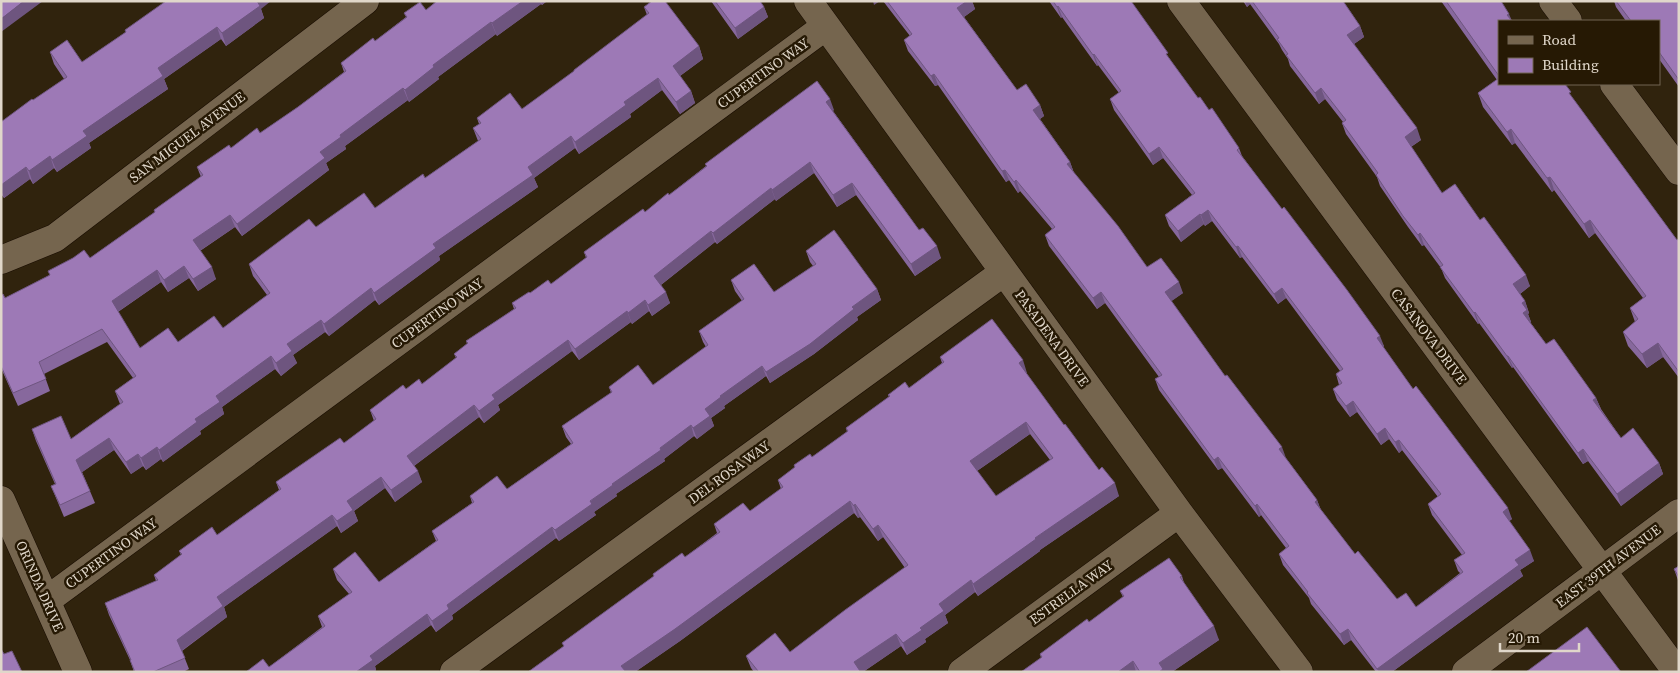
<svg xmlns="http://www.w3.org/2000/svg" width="1680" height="673" viewBox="0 0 1680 673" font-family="'Source Serif 4',serif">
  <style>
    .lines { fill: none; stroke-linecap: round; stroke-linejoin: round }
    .minor-casing { stroke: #180c00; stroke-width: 29 }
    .minor { stroke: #75654e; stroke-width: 28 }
    .wall { fill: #87689d; fill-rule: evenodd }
    .shaded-wall { fill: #6e557f }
    .building { fill: #9d79b6; stroke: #6e557f; fill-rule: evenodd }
    .labels { text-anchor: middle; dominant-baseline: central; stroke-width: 5; stroke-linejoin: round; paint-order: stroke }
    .street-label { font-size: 14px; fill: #e0d7ca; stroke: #261904 }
  </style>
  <rect width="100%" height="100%" fill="#30230d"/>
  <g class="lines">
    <g class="minor-casing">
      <path id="minor" d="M808 1 1179 513 1299 672
        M1181 1 1677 672
        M1553 1 1568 21
        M1614 84 1679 171
        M1 260 55 238 365 1
        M1 500 78 672
        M47 600 826 26
        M454 672 1004 272
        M962 672 1179 513
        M1466 672 1679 513"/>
    </g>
    <use href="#minor" class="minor"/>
  </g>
  <path class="wall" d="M437 1H547L542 5 541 4 497 36 496 34 438 77 439 79 409 102 408 100 345 146 346 149 326 163 329 170 242 236 235 227 200 251 216 279 198 291 189 278 168 292 161 282 118 312 140 348 178 342 223 328 267 295 253 276 249 264 316 227 375 208 425 178 478 141 473 128 479 124 477 118 522 109 574 72 647 15 644 7 699 46 703 59 680 76 691 91 695 103 680 114 662 90 630 114 631 117 579 154 575 148 534 178 538 187 439 256 440 260 379 305 375 300 329 336 325 332 293 355 297 363 281 376 275 369 222 407 224 414 200 431 201 434 163 462 161 459 146 470 143 466 131 474 114 450 82 472 95 503 64 517 51 486 55 484 36 441 32 429 71 439 120 404 115 391 133 378 107 342 44 374 50 391 18 406 1 368V295L5 298 50 275 73 258H90L155 212 154 210 201 177 197 167 231 148 260 133 298 107 344 72 341 63 375 41 406 17 404 13 426 10Z
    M711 1H760L764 7 768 17 738 39Z
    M883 1H972L975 9 964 17 1017 90 1040 105 1044 116 1040 119 1070 162 1074 173 1147 267 1183 293 1171 301 1225 376 1317 500 1321 510 1355 554 1397 599 1416 607 1460 573 1458 571 1454 560 1462 555 1432 515 1428 504 1438 497 1402 450 1399 453 1389 439 1381 445 1357 412 1350 417 1337 400 1333 389 1339 385 1336 374 1340 371 1286 298 1278 304 1242 257 1240 258 1212 221 1205 226 1204 224 1181 242 1169 226 1165 215 1192 195 1163 158 1153 165 1114 110 1110 99 1119 93 1098 65 1097 66 1062 17 1061 18 1049 1H1131L1171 61 1198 98 1239 148 1242 156 1384 346 1383 347 1413 389 1512 519 1509 521 1534 561 1520 570 1523 576 1392 672H1376L1351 640 1344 645 1311 604 1309 598 1283 565 1279 554 1286 548 1261 515 1259 517 1222 468 1218 470 1159 390 1155 379 1159 377 1105 303 1097 309 1049 246 1045 235 1052 229 1020 191 1018 193 1009 180 1006 182 938 85 935 86 908 51 904 40 910 36Z
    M1243 1H1343L1360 26 1364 37 1354 44 1421 140 1411 147 1442 193 1480 220 1530 286 1520 294 1525 301 1529 313 1528 314 1531 322H1530L1546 344 1596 398 1601 409 1621 438 1659 463 1663 474 1621 506 1588 461 1583 464 1513 367 1512 368 1479 323 1478 324 1445 278 1441 268 1424 245 1422 246 1408 227 1380 186 1377 177 1346 134 1342 123 1343 122 1325 99 1319 104 1290 66 1288 59 1282 50 1279 44 1250 4 1247 7Z
    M1441 1H1501L1499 21V84L1574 100 1677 240 1679 239V378L1663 357 1647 368 1628 346 1623 332 1635 322 1630 308 1643 298 1595 233 1589 238 1554 190 1552 192 1515 143 1512 145 1483 107 1478 93 1497 80Z
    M1614 1H1679V87L1659 59V21H1626L1616 7Z
    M261 9 264 18 226 46 221 39 164 79 168 89 89 143 91 148 57 172 54 168 33 184 30 179 4 198 1 194V122L64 79 54 64 50 52 82 62 126 32 125 30Z
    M834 110 833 111 919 230 941 258 915 276 856 195 837 207 814 173 776 201 775 199 717 244 715 242 661 285 670 303 652 316 649 311 632 324 631 322 579 360 572 351 498 405 500 410 484 423 479 417 414 466 422 482 395 502 385 488 354 511 358 521 341 533 337 526 224 607 227 617 182 651 189 669 183 672H134L130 660 109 615 105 603 156 581 154 575 181 555 179 551 217 535 279 490 276 482 344 443 374 421 370 410 406 389 422 384 456 358 454 354 467 344 466 341 514 309 512 303 530 293 551 284 586 258 584 252 645 212 669 195 706 166 705 164Z
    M806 251 877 289 881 300 857 317 858 320 814 354 770 383 766 376 724 406 725 408 711 418 714 426 697 439 694 436 664 459 665 461 616 494 617 496 594 512 596 515 559 541 556 538 452 615 453 619 436 632 431 625 375 666 376 670 374 672H246L269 667 322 627 318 616 349 594 337 580 333 569 379 582 436 541 432 531 472 503 470 496 507 489 571 444 566 437 562 426 611 393 609 387 653 385 706 347 703 342 699 331 742 301 735 291 731 280 774 292 813 266 810 262Z
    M940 357 1027 373H1026L1064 425 1119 496 1040 550V551L978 596 975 592 945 615 948 623 925 639 926 642 907 655 901 646 863 672H754L751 668 746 656 790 652 905 568 883 537 878 541 860 517 858 518 854 513 680 641 635 672H528L564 646 562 643 654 576 653 574 685 557 717 533 714 524 750 511 781 489 778 480 795 468 794 465 812 457 847 432 846 428 889 397 888 395 909 388 942 363ZM1030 434 1050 460 996 496 977 471Z
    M1679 566V583L1674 569Z
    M1182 576 1184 583 1219 640 1172 672H1021L1041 658 1040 654 1089 622 1123 597 1120 591Z"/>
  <path class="shaded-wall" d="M24 1H43L1 32V19Z
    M256 1H271L261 9 264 18 226 46 222 33Z
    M523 1H540L541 4 497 36 492 23Z
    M541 1H547L542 5Z
    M873 1H880L874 5Z
    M967 1H972L975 9 961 19 957 8Z
    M1245 1H1249L1250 4 1247 7Z
    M1058 6 1062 17 1061 18 1057 7Z
    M764 7 768 17 738 39 735 28Z
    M1509 14 1512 21H1510L1507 15Z
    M491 22 496 34 438 77 439 79 409 102 405 90 433 65Z
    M1360 26 1364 37 1351 46 1347 35Z
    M217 27 221 39 164 79 168 89 89 143 91 148 57 172 52 160 83 131 158 68Z
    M699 46 703 59 677 78 673 66Z
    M1094 54 1098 65 1097 66 1093 55Z
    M934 74 938 85 935 86 931 76Z
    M658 78 662 90 630 114 631 117 579 154 575 142 624 102Z
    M403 88 408 100 345 146 346 149 326 163 329 170 242 236 237 224 340 135Z
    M1321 88 1325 99 1319 104 1315 93Z
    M691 91 695 103 680 114 676 102Z
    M830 99 834 110 830 113 826 102Z
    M1040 105 1044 116 1037 121 1033 110Z
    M1417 128 1421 140 1409 148 1405 137Z
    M1511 129 1515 143 1512 145 1507 132Z
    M571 136 575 148 534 178 538 187 439 256 440 260 379 305 374 293 528 167Z
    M1159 147 1163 158 1153 165 1149 154Z
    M50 156 54 168 33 184 29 171Z
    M810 162 814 173 776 201 772 190Z
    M1070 162 1074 173 1071 175 1067 164Z
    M26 167 30 179 4 198 1 190V185Z
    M1005 170 1009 180 1006 182 1002 171Z
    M1550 177 1554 190 1552 192 1547 178Z
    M1016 180 1020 191 1018 193 1014 182Z
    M852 183 856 195 837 207 833 195Z
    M771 188 775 199 717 244 713 233Z
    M1208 210 1212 221 1205 226 1201 215Z
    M1200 214 1204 224 1181 242 1178 231Z
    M230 215 235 227 198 252 193 240Z
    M1590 220 1595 233 1589 238 1584 224Z
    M711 231 715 242 658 287 654 276Z
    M1420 233 1424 245 1422 246 1418 235Z
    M937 246 941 258 915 276 911 264Z
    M1238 246 1242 257 1240 258 1236 247Z
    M184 266 189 278 168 292 164 280Z
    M212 267 216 279 198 291 193 279Z
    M157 270 161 282 116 313 112 301Z
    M1526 275 1530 286 1517 296 1513 284Z
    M1179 282 1183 293 1169 303 1165 292Z
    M371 288 375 300 329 336 324 324Z
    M1282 288 1286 298 1278 304 1274 294Z
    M877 289 881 300 857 317 858 320 814 354 770 383 766 372 852 307Z
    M666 292 670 303 652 316 648 305Z
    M1101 292 1105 303 1097 309 1093 298Z
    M645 300 649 311 632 324 628 313Z
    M1525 301 1529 313 1528 314 1531 322 1527 324 1523 313 1522 303Z
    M627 311 631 322 579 360 575 349Z
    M1475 312 1479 323 1478 324 1474 313Z
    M321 320 325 332 293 355 297 363 281 376 276 363 287 344Z
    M1380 336 1384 346 1381 349 1377 338Z
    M568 340 572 351 498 405 500 410 484 423 479 411 492 395Z
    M1658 343 1663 357 1647 368 1642 354Z
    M271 356 275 369 222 407 224 414 200 431 201 434 163 462 159 450 195 419 216 396Z
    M1507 356H1508L1513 367 1512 368Z
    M1023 360 1027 373 1023 375 1019 363Z
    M762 366 766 376 724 406 725 408 711 418 714 426 697 439 693 428 705 409 720 396Z
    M1596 398 1601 409 1593 400Z
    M1353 401 1357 412 1350 417 1346 406Z
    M474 405 479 417 411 468 407 456Z
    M1026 422 1030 434 974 473 970 461Z
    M691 425 694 436 664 459 665 461 616 494 617 496 594 512 596 515 559 541 555 530 612 484Z
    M1385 428 1389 439 1381 445 1377 434Z
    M109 438 114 450 81 473 76 460Z
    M1399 440 1402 450 1399 453 1395 442Z
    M157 447 161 459 146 470 141 458Z
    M1282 447 1286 458 1279 449Z
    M1583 449 1588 461 1583 464 1578 453Z
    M138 454 143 466 131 474 126 462Z
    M1218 457 1222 468 1218 470 1214 460Z
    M1659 463 1663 474 1621 506 1617 494Z
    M418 471 422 482 395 502 391 490Z
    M381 477 385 488 354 511 358 521 341 533 337 521 347 501Z
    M1115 483 1119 496 1040 550V551L978 596 973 584 1035 538Z
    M1317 500 1321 511 1315 502Z
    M850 501 854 513 680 641 635 672H624L621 666Z
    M855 504 860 517 858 518 854 506Z
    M1257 504 1261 515 1259 517 1255 506Z
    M1508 508 1512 519 1507 523 1503 512Z
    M332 515 337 526 224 607 227 617 181 651 177 640 217 597Z
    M878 525 883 537 878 541 873 529Z
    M552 527 556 538 452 615 453 619 436 632 432 621 447 605Z
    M1530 550 1534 561 1520 570 1523 576 1392 672H1379L1377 669 1515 560Z
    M971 580 975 592 945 615 948 623 925 639 926 642 907 655 903 643 920 628 939 604Z
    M427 614 431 625 375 666 376 670 374 672H356L370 656Z
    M1214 626 1219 640 1172 672H1159V663Z
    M1348 629 1351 640 1344 645 1340 634Z
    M896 634 901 646 863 672H857L854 662Z
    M1133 661 1136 672H1118Z"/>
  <path class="building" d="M1 1H24L1 19Z
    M166 1H257L260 6 222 33 217 27 158 68 163 76 83 131 87 136 52 160 50 156 29 171 26 167 1 185V122L32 99 33 100 67 77 50 52 67 40 82 62 126 32 125 30Z
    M437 1H523L492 23 491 22 433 65 434 67 405 90 403 88 340 135 341 137 320 152 325 158 237 224 230 215 193 240 212 267 193 279 184 266 164 280 157 270 112 301 140 348 168 328 178 342 214 316 223 328 270 293 249 264 309 219 316 227 364 193 375 208 423 174 425 178 481 139 473 128 481 123 477 118 510 93 522 109 574 71V70L649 13 644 7 652 1H665L699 46 673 66 691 91 676 102 658 78 624 102 626 105 575 142 571 136 528 167 533 175 433 244 436 248 374 293 371 288 324 324 321 320 287 344 292 351 276 363 271 356 216 396 220 402 195 419 197 422 159 450 157 447 141 458 138 454 126 462 109 438 76 460 90 491 60 505 51 486 56 484 32 429 61 416 71 439 123 402 115 391 136 376 102 329 39 362 46 379 13 393 1 366V295L3 294 5 298 50 275 48 271 73 258 84 250 90 258 155 212 154 210 203 175 197 167 229 145 231 148 257 128 260 133 298 107 346 71 341 63 373 38 375 41 407 17 404 13 420 2 426 10Z
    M715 1H760L764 7 735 28Z
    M887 1H967L957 8 1017 90 1026 84 1040 105 1033 110 1070 162 1067 164 1118 226 1147 267 1161 258 1179 282 1165 292 1225 376 1227 375 1282 447 1279 449 1317 500 1315 502 1355 554 1358 551 1397 599 1406 593 1416 607 1463 572 1454 560 1465 553 1428 504 1441 494 1399 440 1395 442 1385 428 1377 434 1353 401 1346 406 1333 389 1342 383 1336 374 1343 369 1282 288 1274 294 1238 246 1236 247 1208 210 1201 215 1200 214 1178 231 1165 215 1195 193 1159 147 1149 154 1110 99 1121 91 1094 54 1093 55 1058 6 1057 7 1053 1H1131L1168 53 1166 54 1198 98 1200 97 1209 110 1212 108 1239 148 1237 150 1282 209 1284 207 1347 290 1380 336 1377 338 1413 389 1416 386 1508 508 1503 512 1530 550 1515 560 1519 565 1377 669 1348 629 1340 634 1307 593 1308 592 1279 554 1289 546 1257 504 1255 506 1218 457 1214 460 1155 379 1162 375 1101 292 1093 298 1045 235 1055 227 1016 180 1014 182 1005 170 1002 171 934 74 931 76 904 40 912 34Z
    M1252 1H1343L1360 26 1347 35 1417 128 1405 137 1442 193 1455 184 1480 220 1484 217 1526 275 1513 284 1525 301 1522 303 1527 310 1523 313 1546 344 1554 339 1596 398 1593 400 1621 438 1633 428 1659 463 1617 494 1583 449 1578 453 1508 356H1507L1475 312 1474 313 1440 267 1443 265 1420 233 1418 235 1403 216 1376 175 1378 173 1342 123 1346 120 1321 88 1315 93 1286 55 1288 54 1277 39 1279 38Z
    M1446 1H1501L1509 14 1507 15 1512 21H1499V76Z
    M1616 1H1679V80L1659 52V21H1631Z
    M1499 78V84H1565L1571 92 1569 93 1677 240 1679 239V372L1658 343 1642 354 1623 332 1638 319 1630 308 1646 296 1590 220 1584 224 1550 177 1547 178 1511 129 1507 132 1478 93Z
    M817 81 830 99 826 102 919 230 923 228 937 246 911 264 852 183 833 195 810 162 772 190 771 188 713 233 711 231 654 276 666 292 648 305 645 300 628 313 627 311 575 349 568 340 492 395 495 399 479 411 474 405 407 456 418 471 391 490 381 477 347 501 353 510 337 521 332 515 217 597 223 606 177 640 185 658 153 672H135L130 660H131L105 603 158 580 154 575 182 554 179 551 212 527 217 535 281 489 276 482 340 438 344 443 376 419 370 410 403 385 406 389 419 379 422 384 457 357 454 354 468 343 466 341 516 308 512 303 529 292 530 293 548 280 551 284 587 257 584 252 643 209 645 212 668 193 669 195 707 166 705 164Z
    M834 230 877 289 852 307 854 309 810 344 766 372 762 366 720 396 721 397 705 409 710 416 693 428 691 425 660 448 661 450 612 484 613 485 590 501 592 504 555 530 552 527 447 605 449 609 432 621 427 614 370 656 373 660 356 672H246L263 659 269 667 325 626 318 616 352 592 333 569 355 552 379 582 438 540 432 531 474 502 470 496 497 476 507 489 573 443 562 426 612 392 609 387 638 365 653 385 708 345 699 331 744 299 731 280 754 264 774 292 816 264 806 251Z
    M992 319 1023 360 1019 363 1064 425 1065 424 1099 470 1102 467 1115 483 1035 538 1036 539 973 584 971 580 939 604 944 611 920 628 922 630 903 643 896 634 854 662 860 671 859 672H758V671L746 656 775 633 790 652 845 610 908 565 878 525 873 529 855 504 854 506 850 501 675 629 621 666 626 672H528L564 646 562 643 654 576 653 574 682 553 685 557 720 532 714 524 743 503 750 511 783 487 778 480 795 467 794 465 810 454 812 457 848 431 846 428 890 396 888 395 905 382 909 388 944 362 940 357ZM1026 422 1053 458 996 496 970 461Z
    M1169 558 1182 576 1180 577 1214 626 1159 663 1163 669 1159 672H1140L1133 661 1118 672H1021L1042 657 1040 654 1087 619 1089 622 1124 596 1120 591Z
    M1679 566V577L1674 569Z
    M1587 627 1621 672H1526Z
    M1 649 4 654 12 651 22 672H1Z"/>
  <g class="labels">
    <g class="street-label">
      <text transform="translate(763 73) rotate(-36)">CUPERTINO WAY</text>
      <text transform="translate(187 137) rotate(-37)">SAN MIGUEL AVENUE</text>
      <text transform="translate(437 313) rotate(-36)">CUPERTINO WAY</text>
      <text transform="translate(1429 336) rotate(53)">CASANOVA DRIVE</text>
      <text transform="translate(1052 338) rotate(54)">PASADENA DRIVE</text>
      <text transform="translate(729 472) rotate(-36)">DEL ROSA WAY</text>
      <text transform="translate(111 553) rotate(-36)">CUPERTINO WAY</text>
      <text transform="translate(1608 566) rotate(-37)">EAST 39TH AVENUE</text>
      <text transform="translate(40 586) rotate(66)">ORINDA DRIVE</text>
      <text transform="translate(1071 592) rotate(-36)">ESTRELLA WAY</text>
    </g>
  </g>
  <rect width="1680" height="673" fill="none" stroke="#e0d7ca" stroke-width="5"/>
  <rect x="1498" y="20" width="162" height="65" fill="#261904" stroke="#706553"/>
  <rect x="1508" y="36" width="25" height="8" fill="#75654e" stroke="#706553"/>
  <text x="1542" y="45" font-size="15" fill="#e0d7ca">Road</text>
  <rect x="1508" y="58" width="25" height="15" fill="#9d79b6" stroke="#706553"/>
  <text x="1542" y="70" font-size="15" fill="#e0d7ca">Building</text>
  <path d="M1500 643v8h79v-8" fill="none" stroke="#e0d7ca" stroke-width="2.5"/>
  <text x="1508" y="643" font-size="15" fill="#e0d7ca" stroke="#261904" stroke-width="4" paint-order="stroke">20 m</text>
</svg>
